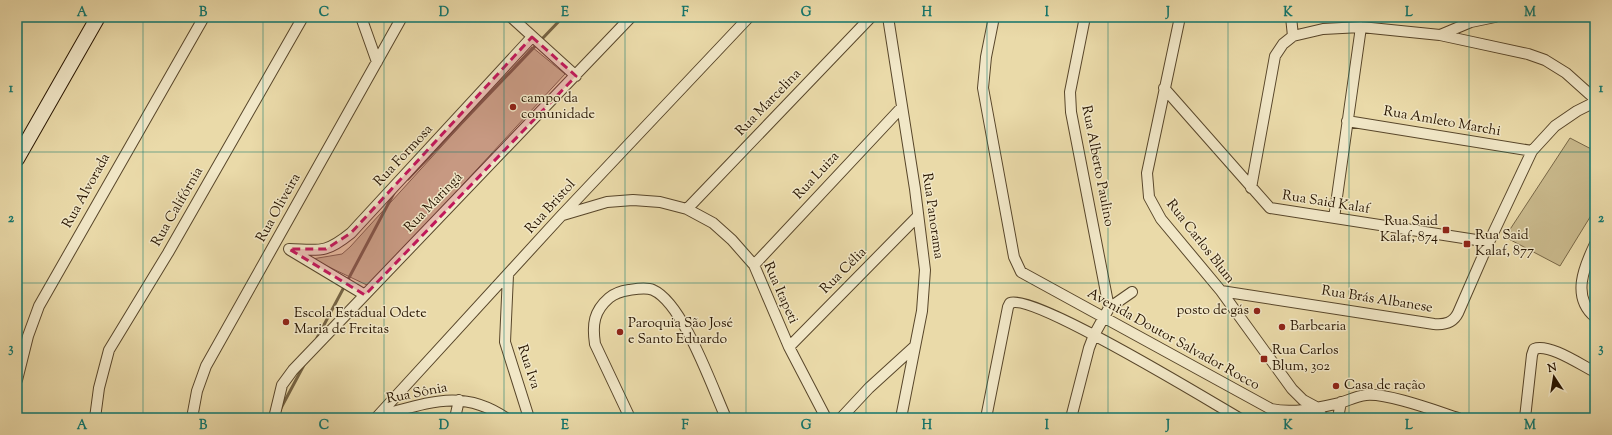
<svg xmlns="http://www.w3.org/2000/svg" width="1612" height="435" viewBox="0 0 1612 435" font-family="'Sorts Mill Goudy',serif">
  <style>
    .green { fill: #c9b98c; stroke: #786746 }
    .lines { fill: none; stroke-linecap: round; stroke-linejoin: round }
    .stream { stroke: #756343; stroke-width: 3 }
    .minor-casing { stroke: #58462a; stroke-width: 12 }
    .secondary-casing { stroke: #281500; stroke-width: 16 }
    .minor { stroke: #f1e7c7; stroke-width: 10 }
    .secondary { stroke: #f1e7c7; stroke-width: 14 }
    .marked { fill: #c2185b; fill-opacity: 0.2; stroke: #c2185b; stroke-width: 3; stroke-dasharray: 8 5; stroke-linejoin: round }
    .grid { fill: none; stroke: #0f766e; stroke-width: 1; stroke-opacity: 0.55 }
    .poi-dot { fill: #8f2418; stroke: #f1e7c7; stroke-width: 1.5 }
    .labels { text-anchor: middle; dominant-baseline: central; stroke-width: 3; stroke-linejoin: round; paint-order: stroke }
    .poi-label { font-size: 14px; fill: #281500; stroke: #f1e7c7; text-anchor: start }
    .street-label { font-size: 14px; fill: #281500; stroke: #f1e7c7 }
    .neatline { fill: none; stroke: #0f766e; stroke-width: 1.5 }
    .grid-label { font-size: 13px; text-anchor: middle; font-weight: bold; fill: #0f766e }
  </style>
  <rect width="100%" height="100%" fill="#eadaa9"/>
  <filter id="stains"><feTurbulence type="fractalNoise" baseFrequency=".005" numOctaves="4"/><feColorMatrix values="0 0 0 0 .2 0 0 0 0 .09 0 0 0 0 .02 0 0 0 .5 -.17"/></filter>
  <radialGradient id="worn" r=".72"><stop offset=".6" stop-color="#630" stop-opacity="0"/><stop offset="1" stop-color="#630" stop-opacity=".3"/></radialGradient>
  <path class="green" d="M532 47 565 74 369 286 312 259 342 254 350 247Z
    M1570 138 1595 151V209L1560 266 1505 237Z"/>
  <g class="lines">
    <path class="stream" d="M408 179 563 17
      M317 338 394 193
      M281 408 304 365"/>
    <g class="minor-casing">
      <path id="minor" d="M361 17 377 62
        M511 17 576 76
        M888 17 915 189 925 270 922 311 901 418
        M994 17 986 57 983 88 1014 257 1021 272 1271 409C1293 414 1318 408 1340 403 1349 400 1357 396 1366 395 1388 393 1436 411 1458 418
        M1180 17 1147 173 1149 197 1161 219 1221 291 1292 389 1303 400 1316 407 1323 418
        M1291 17 1293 36
        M1440 35 1471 22 1495 17
        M1164 88 1270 208 1489 242
        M1347 121 1532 151
        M1251 188 1275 56 1283 44 1293 36 1323 29 1361 27 1440 35 1528 54 1545 60 1566 73 1595 99
        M687 209 871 17
        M563 215 607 202 633 200 660 202 687 209 713 223 732 240 754 265 789 347 826 418
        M1334 218 1361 27
        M1595 244C1584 267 1571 297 1595 317
        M289 249C320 250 325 254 351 233L532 37
        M290 250 365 295
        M754 265 902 107
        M508 275 505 342 529 418
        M1221 291 1434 324C1445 325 1453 323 1458 313L1489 242 1532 151 1555 126 1577 111 1595 102
        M1109 308 1132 292
        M789 347 918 216
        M17 380 28 336 39 306 204 17
        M378 416C426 404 461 387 506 418
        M95 418 99 388 109 350 168 253 303 17
        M192 418 197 391 206 366 402 17
        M274 418 282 385 293 370 631 17
        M376 418 561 216 749 17
        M455 418 459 400
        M630 418 595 344C592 324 594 311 609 298 615 293 622 291 629 290 636 289 646 287 653 290 683 303 712 387 726 418
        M841 418 869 388 914 347
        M986 418 1008 307 1010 303C1033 293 1208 400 1239 418
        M1071 418 1089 348 1094 335 1109 308 1071 112 1070 92 1085 17
        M1338 418 1341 402
        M1525 418 1532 355 1534 349C1549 343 1581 365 1595 372"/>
    </g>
    <g class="secondary-casing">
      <path id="secondary" d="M17 159 98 17"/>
    </g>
    <use href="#minor" class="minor"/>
    <use href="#secondary" class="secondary"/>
  </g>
  <path class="marked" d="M532 37 576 76 365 295 289 249H326L351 233Z"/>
  <path class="grid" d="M143 17V418M263 17V418M384 17V418M504 17V418M625 17V418M746 17V418M866 17V418M987 17V418M1108 17V418M1228 17V418M1349 17V418M1469 17V418M17 152H1595M17 283H1595"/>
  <g class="poi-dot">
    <circle cx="513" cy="107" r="4"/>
    <rect x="1442" y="226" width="8" height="8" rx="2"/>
    <rect x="1463" y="240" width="8" height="8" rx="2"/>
    <circle cx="1257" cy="311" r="4"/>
    <circle cx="286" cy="322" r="4"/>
    <circle cx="1282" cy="327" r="4"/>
    <circle cx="620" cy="332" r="4"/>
    <rect x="1260" y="355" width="8" height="8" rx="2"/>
    <circle cx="1336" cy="386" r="4"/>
  </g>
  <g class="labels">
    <g class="poi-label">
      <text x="521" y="99">campo da<tspan x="521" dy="16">comunidade</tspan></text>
      <text x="1438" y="222" text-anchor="end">Rua Said<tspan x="1438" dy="16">Kalaf, 874</tspan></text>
      <text x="1475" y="236">Rua Said<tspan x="1475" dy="16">Kalaf, 877</tspan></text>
      <text x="1249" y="311" text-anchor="end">posto de gás</text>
      <text x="294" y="314">Escola Estadual Odete<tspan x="294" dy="16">Maria de Freitas</tspan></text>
      <text x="628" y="324">Paroquia São José<tspan x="628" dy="16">e Santo Eduardo</tspan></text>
      <text x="1290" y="327">Barbearia</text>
      <text x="1272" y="351">Rua Carlos<tspan x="1272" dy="16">Blum, 302</tspan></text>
      <text x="1344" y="386">Casa de ração</text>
    </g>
    <g class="street-label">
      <text transform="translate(769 103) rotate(-46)">Rua Marcelina</text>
      <text transform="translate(1442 122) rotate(10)">Rua Amleto Marchi</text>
      <text transform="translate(404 156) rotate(-47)">Rua Formosa</text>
      <text transform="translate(1097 166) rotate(79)">Rua Alberto Paulino</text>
      <text transform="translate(817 176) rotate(-47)">Rua Luiza</text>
      <text transform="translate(87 191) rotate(-61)">Rua Alvorada</text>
      <text transform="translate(434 203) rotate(-46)">Rua Maringá</text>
      <text transform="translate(1326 203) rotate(9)">Rua Said Kalaf</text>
      <text transform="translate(178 207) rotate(-60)">Rua Califórnia</text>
      <text transform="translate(551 207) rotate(-48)">Rua Bristol</text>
      <text transform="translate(279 208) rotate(-61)">Rua Oliveira</text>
      <text transform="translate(932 216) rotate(82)">Rua Panorama</text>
      <text transform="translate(1200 242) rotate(52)">Rua Carlos Blum</text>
      <text transform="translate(844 271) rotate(-45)">Rua Célia</text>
      <text transform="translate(780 293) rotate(66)">Rua Itapeti</text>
      <text transform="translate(1377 300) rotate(9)">Rua Brás Albanese</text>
      <text transform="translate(1173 340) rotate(29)">Avenida Doutor Salvador Rocco</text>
      <text transform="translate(528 367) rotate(72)">Rua Iva</text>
      <text transform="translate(417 394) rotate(-11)">Rua Sônia</text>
    </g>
  </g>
  <rect width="1612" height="435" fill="none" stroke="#eadaa9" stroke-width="44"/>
  <g transform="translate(1554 377) rotate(348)" stroke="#f1e7c7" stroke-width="3" paint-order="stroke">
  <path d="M0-3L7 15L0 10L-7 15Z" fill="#281500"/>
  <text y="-6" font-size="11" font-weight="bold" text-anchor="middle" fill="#281500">N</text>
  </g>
  <rect x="22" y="22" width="1568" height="391" class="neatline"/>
  <g class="grid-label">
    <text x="82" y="16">A</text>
    <text x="203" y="16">B</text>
    <text x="324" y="16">C</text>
    <text x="444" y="16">D</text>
    <text x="565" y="16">E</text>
    <text x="685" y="16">F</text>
    <text x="806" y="16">G</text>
    <text x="927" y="16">H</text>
    <text x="1047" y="16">I</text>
    <text x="1168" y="16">J</text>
    <text x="1288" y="16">K</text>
    <text x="1409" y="16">L</text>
    <text x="1530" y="16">M</text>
    <text x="11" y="92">1</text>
    <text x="1601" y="92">1</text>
    <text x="11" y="222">2</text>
    <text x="1601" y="222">2</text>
    <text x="11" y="352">3</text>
    <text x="1601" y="352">3</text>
    <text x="82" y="429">A</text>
    <text x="203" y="429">B</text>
    <text x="324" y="429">C</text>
    <text x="444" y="429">D</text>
    <text x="565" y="429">E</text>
    <text x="685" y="429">F</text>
    <text x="806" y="429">G</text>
    <text x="927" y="429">H</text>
    <text x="1047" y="429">I</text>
    <text x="1168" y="429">J</text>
    <text x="1288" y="429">K</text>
    <text x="1409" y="429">L</text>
    <text x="1530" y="429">M</text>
  </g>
  <rect width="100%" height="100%" filter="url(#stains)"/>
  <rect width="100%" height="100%" fill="url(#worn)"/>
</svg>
